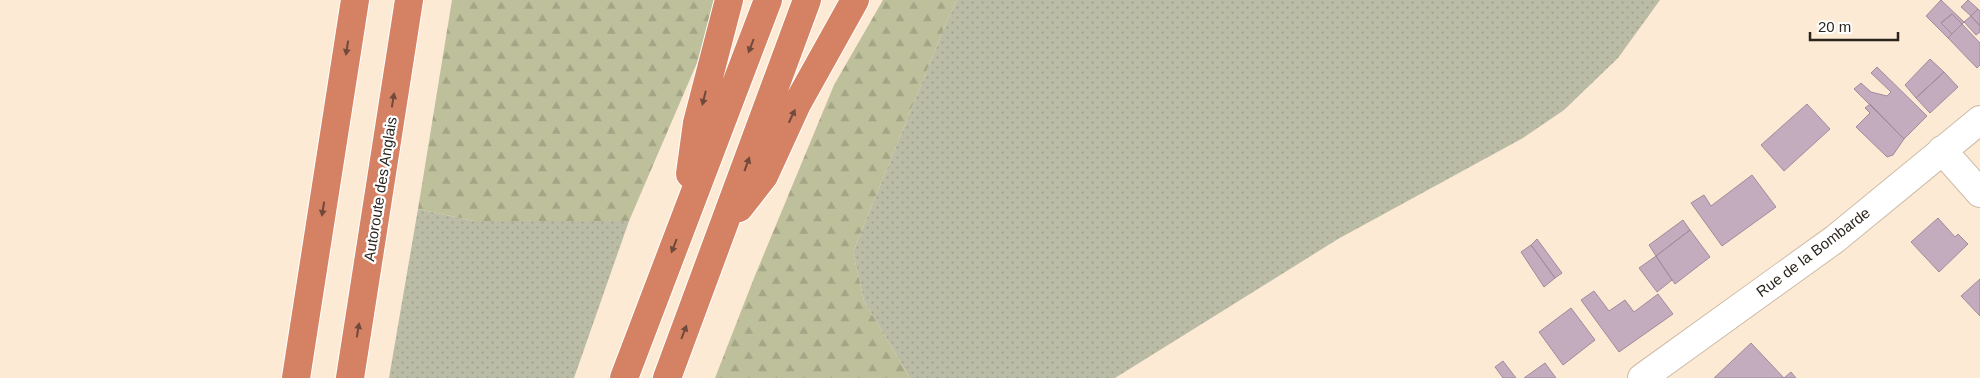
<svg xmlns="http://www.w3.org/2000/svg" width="1980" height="378" viewBox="0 0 1980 378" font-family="Helvetica,sans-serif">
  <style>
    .grass { fill: url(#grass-dots) }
    .forest { fill: url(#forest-firs) }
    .building { fill: #c2acbd; stroke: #a08b9c }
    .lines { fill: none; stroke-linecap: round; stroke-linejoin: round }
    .street-casing { stroke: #cebca8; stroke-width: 30 }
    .highway-casing { stroke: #fff; stroke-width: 30 }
    .street { stroke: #fff; stroke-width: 28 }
    .highway { stroke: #d58164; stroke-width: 28 }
    .oneway { fill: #6f4939 }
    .labels { text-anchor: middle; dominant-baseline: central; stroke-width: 4.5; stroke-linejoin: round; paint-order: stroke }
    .street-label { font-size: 15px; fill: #2b241d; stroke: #fff }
  </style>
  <defs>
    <pattern id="grass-dots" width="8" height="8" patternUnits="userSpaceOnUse" patternTransform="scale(1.25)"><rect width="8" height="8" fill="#bbbca5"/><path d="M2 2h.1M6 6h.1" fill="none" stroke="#a1a18e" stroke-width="1.8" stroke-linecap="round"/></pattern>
    <pattern id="forest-firs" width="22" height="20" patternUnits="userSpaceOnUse" patternTransform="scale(1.25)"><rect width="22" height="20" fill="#bdc09b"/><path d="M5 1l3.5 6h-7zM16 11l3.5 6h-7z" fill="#a3a585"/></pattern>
  </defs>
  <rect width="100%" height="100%" fill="#fdead5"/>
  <path class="grass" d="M957 0H1660L1618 58 1564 110 1523 138 1338 239 1115 378H910L864 301 853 252 947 21Z
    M418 209 474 221H629L574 378H389Z"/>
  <path class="forest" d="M452 0H724L629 221H474L418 209Z
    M883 0H957L947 21 853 252 864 301 910 378H715L754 278 834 85Z"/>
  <path class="building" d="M1941 0 1964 22 1962 24 1952 14 1941 23 1952 34 1948 38 1926 16Z
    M1968 0 1978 9 1971 16 1961 7Z
    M1978 9 1980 11V26L1971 16Z
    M1952 14 1962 24 1952 34 1941 23Z
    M1971 16 1980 26V32L1976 35 1964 22Z
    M1962 24 1980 43V65L1977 68 1948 38Z
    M1930 59 1944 72 1916 98 1905 85Z
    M1877 67 1927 116 1904 139 1854 89 1861 83 1871 92 1887 96 1891 92 1871 73Z
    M1944 72 1958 87 1930 113 1916 98Z
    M1807 104 1830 129 1784 171 1761 145Z
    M1870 104 1904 139 1893 155 1887 157 1856 127 1870 113 1865 108Z
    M1752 175 1776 207 1722 246 1691 203 1704 195 1711 206Z
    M1938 218 1955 237 1958 234 1968 244 1939 272 1911 242Z
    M1683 220 1690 230 1656 256 1649 245Z
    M1690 230 1710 257 1675 284 1656 256Z
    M1537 239 1562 273 1555 278 1531 245Z
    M1531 245 1555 278 1544 287 1521 252Z
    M1656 256 1672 280 1657 292 1639 268Z
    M1980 279V316L1961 296Z
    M1594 291 1609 311 1625 300 1634 312 1658 294 1673 314 1619 352 1581 300Z
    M1571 308 1595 340 1563 365 1539 332Z
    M1751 343 1784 378 1791 372 1796 378H1714Z
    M1503 361 1516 378H1503L1495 367Z
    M1545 363 1556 378H1524Z"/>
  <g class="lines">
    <g class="street-casing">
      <path id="street" d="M1942 150 1980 193
        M1642 378 1835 239 1980 120"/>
    </g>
    <g class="highway-casing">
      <path id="highway" d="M690 174 697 123 729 0
        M739 208 764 176 797 104 855 0
        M296 378 355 0
        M350 378 409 0
        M624 378 768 0
        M667 378 807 0"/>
    </g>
    <use href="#street" class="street"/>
    <use href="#highway" class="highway"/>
  </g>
  <defs><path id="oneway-solid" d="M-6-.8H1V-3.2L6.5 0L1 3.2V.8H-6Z" transform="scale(1.25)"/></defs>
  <g class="oneway">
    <use href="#oneway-solid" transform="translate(751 46) rotate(111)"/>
    <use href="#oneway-solid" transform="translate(347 48) rotate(99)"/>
    <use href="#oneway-solid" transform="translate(704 98) rotate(104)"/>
    <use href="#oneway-solid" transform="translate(393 100) rotate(-81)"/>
    <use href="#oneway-solid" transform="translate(792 116) rotate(-65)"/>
    <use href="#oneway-solid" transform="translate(747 164) rotate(-70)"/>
    <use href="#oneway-solid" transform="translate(323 209) rotate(99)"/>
    <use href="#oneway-solid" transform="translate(674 246) rotate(111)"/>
    <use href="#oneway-solid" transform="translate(358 330) rotate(-81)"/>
    <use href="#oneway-solid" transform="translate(684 332) rotate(-69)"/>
  </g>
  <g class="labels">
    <g class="street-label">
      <text transform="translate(380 189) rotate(-81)">Autoroute des Anglais</text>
      <text transform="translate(1813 252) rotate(-37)">Rue de la Bombarde</text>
    </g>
  </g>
  <path d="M1810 32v8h88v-8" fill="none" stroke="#2b241d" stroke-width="2.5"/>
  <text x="1818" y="32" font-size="15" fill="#2b241d" stroke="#ffffff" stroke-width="4" paint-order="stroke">20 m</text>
</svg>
